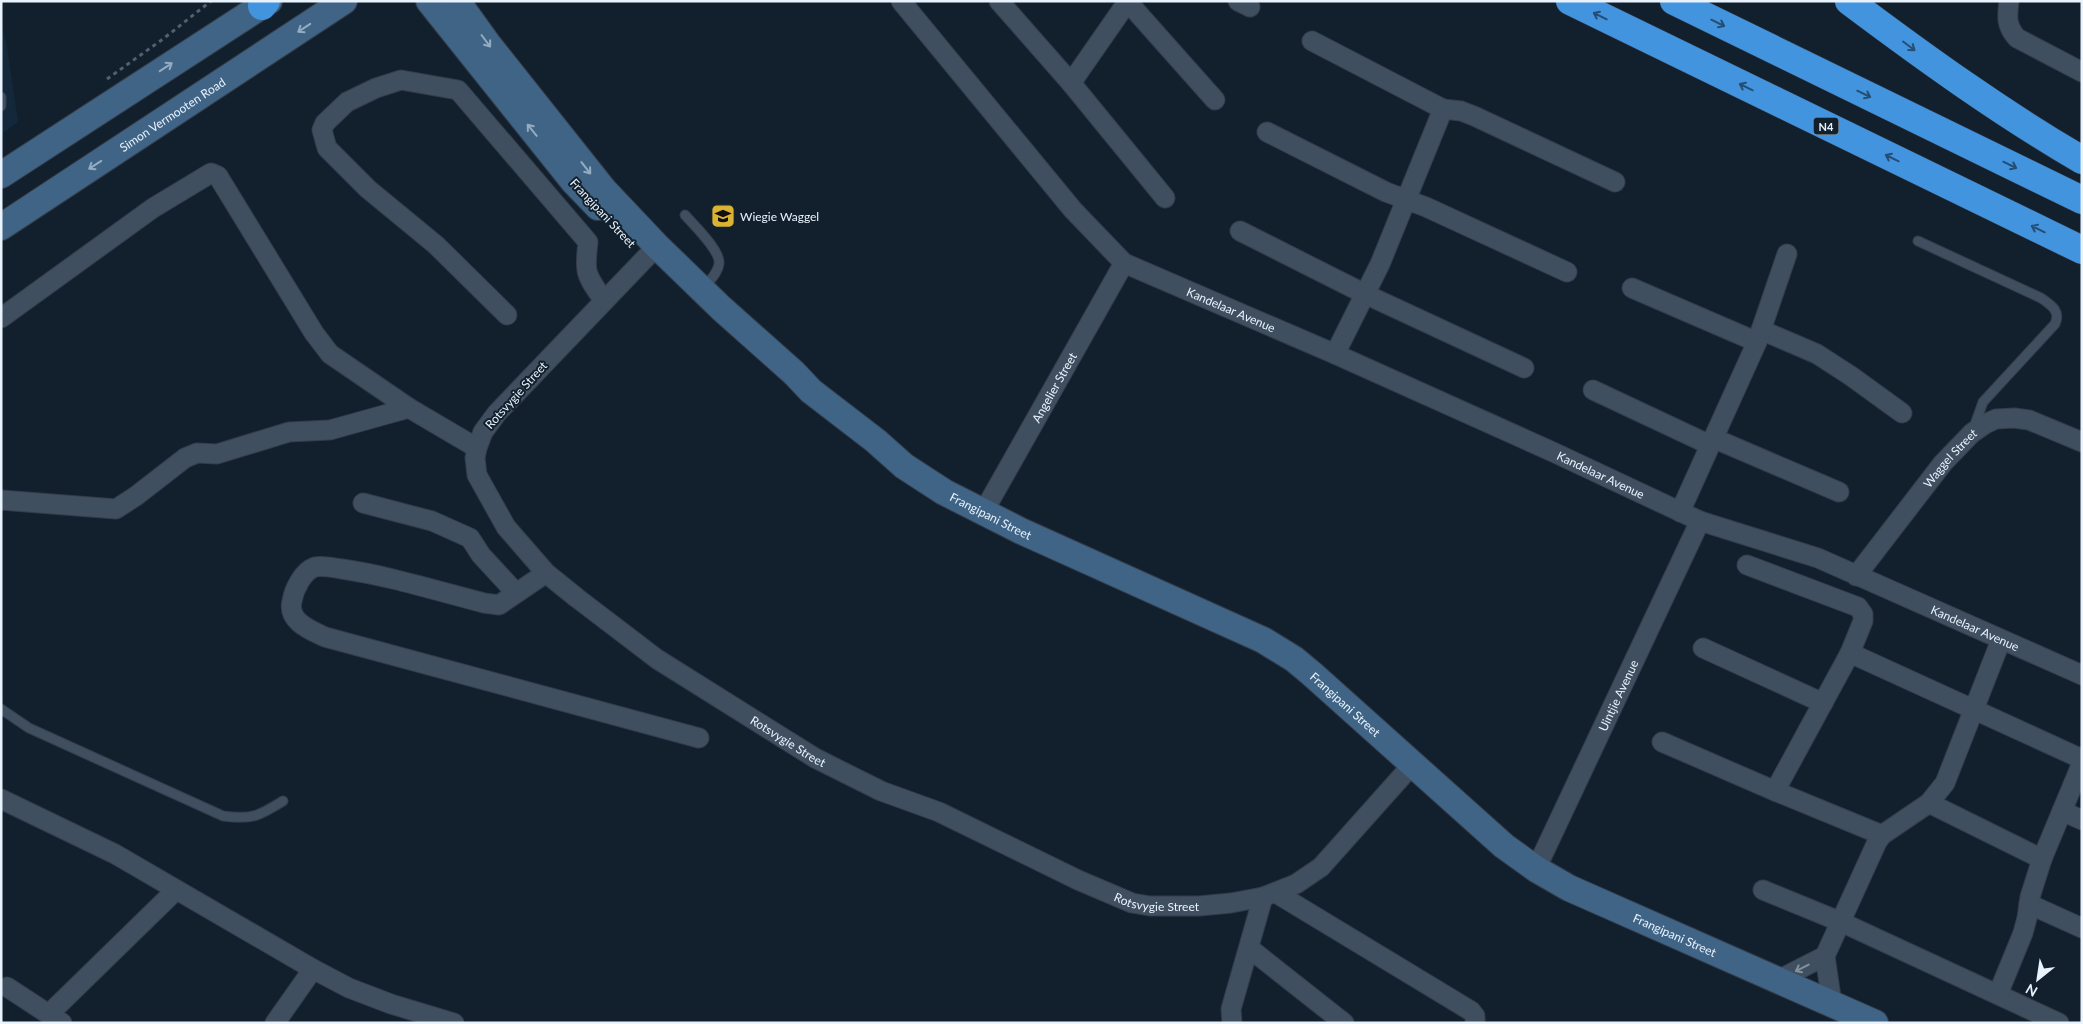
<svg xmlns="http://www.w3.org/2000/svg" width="2083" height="1024" viewBox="0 0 2083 1024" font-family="Lato,sans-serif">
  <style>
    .built { fill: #14283b }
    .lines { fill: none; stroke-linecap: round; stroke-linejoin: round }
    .lane-casing { stroke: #343c49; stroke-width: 11 }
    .street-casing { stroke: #343c49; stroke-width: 21 }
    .secondary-casing { stroke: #343c49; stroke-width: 28 }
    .highway-casing { stroke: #343c49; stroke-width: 29 }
    .path { stroke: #535f6c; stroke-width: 3; stroke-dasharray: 4 4; stroke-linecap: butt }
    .lane { stroke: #3f4f60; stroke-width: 9 }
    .street { stroke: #3f4f60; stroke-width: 19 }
    .secondary { stroke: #406486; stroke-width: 26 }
    .highway { stroke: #4394df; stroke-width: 28 }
    .oneway { stroke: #264e75 }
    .oneway2 { stroke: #94acc2 }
    .oneway3 { stroke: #83919f }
    .labels { text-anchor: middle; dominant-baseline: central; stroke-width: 4; stroke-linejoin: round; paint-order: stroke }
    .shield { fill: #12202e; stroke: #a8b4bf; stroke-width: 1 }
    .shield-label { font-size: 11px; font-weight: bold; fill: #e9f3fd }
    .street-label { font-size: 12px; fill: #e9f3fd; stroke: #12202e }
    .poi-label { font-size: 12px; fill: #e9f3fd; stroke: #12202e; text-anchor: start }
  </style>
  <rect width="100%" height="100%" fill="#12202e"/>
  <path class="built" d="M1 27 6 41 18 122 1 134Z"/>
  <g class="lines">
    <g class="lane-casing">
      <path id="lane" d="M1 97V106
        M685 215C694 225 721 251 719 264 718 273 709 281 704 288
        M1918 241 2041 298C2051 305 2061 311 2055 324L1983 402 1973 430
        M1 709 29 728 223 816C252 820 259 816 283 801"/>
    </g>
    <g class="street-casing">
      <g id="street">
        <path id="s1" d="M901 1 1073 210 1124 263 1335 354 1553 452 1700 521 1818 558 2082 675"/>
        <path d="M999 1 1071 83 1165 198"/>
        <path d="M1127 1 1215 100"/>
        <path d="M1238 1 1250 7"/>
        <path d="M2009 1C2007 17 2006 26 2017 38L2082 72"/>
        <path d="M1312 41 1443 109 1380 264 1335 354"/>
        <path d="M1071 83 1128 1"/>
        <path d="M1443 109 1461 111 1474 116 1615 182"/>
        <path d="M1267 132 1386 192 1426 207 1567 272"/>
        <path d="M1240 231 1365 294 1524 368"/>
        <path id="s2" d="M657 246 497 413 483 432 477 448 475 458 477 475 506 527 546 573 577 598 657 659 815 758 881 791 939 812 1078 880 1132 903 1150 906H1199L1231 903 1263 897 1296 884 1321 867 1412 765"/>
        <path d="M1632 288 1757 342"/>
        <path d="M507 315 436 245 368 189 327 148 322 130 325 123 347 102 376 88 401 80 458 90 588 242C584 275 586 274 604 301"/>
        <path d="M1 318 153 208 211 173 218 176 314 333 330 354 409 408 477 448"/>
        <path d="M1761 330 1817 354 1851 376 1902 413"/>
        <path d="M1593 390 1710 445"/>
        <path d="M1713 438 1839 492"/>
        <path d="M1 500 116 509 136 496 185 458 197 453 217 454 289 432 330 430 409 408"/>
        <path d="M363 503 432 521 470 538 481 555 516 593"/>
        <path id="s3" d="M984 511 1124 263"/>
        <path d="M1680 512 1757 342 1787 254"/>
        <path d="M1747 565 1858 607 1863 614V621L1850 653 2082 759"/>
        <path d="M546 573 499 605 484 603C437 591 390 576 342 569 334 568 323 565 315 567 303 571 294 589 292 601 287 621 310 630 325 637L699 738"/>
        <path id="s4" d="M1856 576 1943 463 1972 433 1985 424 1996 419 2014 418 2029 420 2082 442"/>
        <path d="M1703 648 1823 703"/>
        <path d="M1662 742 1775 791 1850 653"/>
        <path d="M1775 791 1882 835"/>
        <path d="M1 799 115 854 313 969 349 988 391 1004 454 1023"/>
        <path d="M1929 803 2042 859"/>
        <path d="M2062 811 2082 820"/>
        <path id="s5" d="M1536 869 1700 521"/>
        <path d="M1763 890 1841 922 2059 1023"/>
        <path d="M1276 893 1471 1011 1475 1016V1023"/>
        <path d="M2029 904 2082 928"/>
        <path d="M1249 948 1344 1023"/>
        <path d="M1778 980 1825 956"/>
        <path d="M7 987 62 1023"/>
        <path d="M1998 994 2023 933 2027 918 2030 897 2042 859 2082 763"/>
        <path d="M1832 1004 1825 956 1877 842 1882 835 1929 803 1945 783 2001 640"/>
        <path d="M49 1014 176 890"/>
        <path d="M275 1023 313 969"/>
        <path d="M1232 1023 1231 1009 1263 897"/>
      </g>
    </g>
    <g class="secondary-casing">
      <g id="secondary">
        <path d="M429 1 573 181 598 207"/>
        <path id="s6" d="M457 1 488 44 604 190 657 246 721 308 794 373 811 391 876 441 904 466 944 492 1021 531 1263 640 1294 659 1312 674 1504 846 1536 869 1569 888 1875 1023"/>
        <path d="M1 175 269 1"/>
        <path id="s7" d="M1 227 344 1"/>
      </g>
    </g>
    <g class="highway-casing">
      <path id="highway" d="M1570 1 2082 250
        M1674 1 2082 200
        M1849 1C1925 58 2000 112 2082 160
        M262 6 266 1"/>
    </g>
    <path class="path" d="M107 79 163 39 211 1"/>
    <use href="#lane" class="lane"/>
    <use href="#street" class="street"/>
    <use href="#secondary" class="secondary"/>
    <use href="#highway" class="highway"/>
  </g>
  <defs><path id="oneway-shaft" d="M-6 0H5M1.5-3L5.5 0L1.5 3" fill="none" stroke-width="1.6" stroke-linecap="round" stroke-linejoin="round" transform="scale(1.25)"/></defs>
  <g class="oneway">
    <use href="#oneway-shaft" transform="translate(1600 16) rotate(-154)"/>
    <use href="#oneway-shaft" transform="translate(1718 23) rotate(26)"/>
    <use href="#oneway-shaft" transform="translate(1909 46) rotate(37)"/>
    <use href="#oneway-shaft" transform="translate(1746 87) rotate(-154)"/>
    <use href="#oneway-shaft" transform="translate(1864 94) rotate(26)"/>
    <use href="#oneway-shaft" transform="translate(1892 158) rotate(-154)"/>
    <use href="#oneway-shaft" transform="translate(2010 165) rotate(26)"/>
    <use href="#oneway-shaft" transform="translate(2038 229) rotate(-154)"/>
  </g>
  <g class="oneway2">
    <use href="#oneway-shaft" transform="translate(304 28) rotate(147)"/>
    <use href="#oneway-shaft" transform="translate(486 41) rotate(53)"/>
    <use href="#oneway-shaft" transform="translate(166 67) rotate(-33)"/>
    <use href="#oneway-shaft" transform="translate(532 130) rotate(-129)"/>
    <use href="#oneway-shaft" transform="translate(95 165) rotate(147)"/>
    <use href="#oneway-shaft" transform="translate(586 168) rotate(52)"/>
  </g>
  <use class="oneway3" href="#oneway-shaft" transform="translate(1802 968) rotate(153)"/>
  <defs>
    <g id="school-square" transform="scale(1.25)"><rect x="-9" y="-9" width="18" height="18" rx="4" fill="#dab333" stroke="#12202e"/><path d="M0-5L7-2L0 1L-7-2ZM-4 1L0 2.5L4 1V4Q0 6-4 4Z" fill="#111"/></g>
  </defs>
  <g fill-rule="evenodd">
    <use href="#school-square" x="723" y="216"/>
  </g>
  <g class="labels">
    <rect class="shield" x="1813.5" y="117.5" width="25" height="17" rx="4"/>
    <g class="shield-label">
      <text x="1826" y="126">N4</text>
    </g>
    <g class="street-label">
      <text stroke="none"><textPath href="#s7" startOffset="205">Simon Vermooten Road</textPath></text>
      <text transform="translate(603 213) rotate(47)">Frangipani Street</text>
      <text stroke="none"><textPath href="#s1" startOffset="461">Kandelaar Avenue</textPath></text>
      <text stroke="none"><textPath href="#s3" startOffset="142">Angelier Street</textPath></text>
      <text transform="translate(516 395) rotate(-48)">Rotsvygie Street</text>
      <text stroke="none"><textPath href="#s4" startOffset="151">Waggel Street</textPath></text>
      <text stroke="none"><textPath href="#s1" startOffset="866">Kandelaar Avenue</textPath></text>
      <text stroke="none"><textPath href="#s6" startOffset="748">Frangipani Street</textPath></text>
      <text stroke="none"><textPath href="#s1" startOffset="1271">Kandelaar Avenue</textPath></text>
      <text stroke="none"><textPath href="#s5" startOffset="192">Uintjie Avenue</textPath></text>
      <text stroke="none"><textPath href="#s6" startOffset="1152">Frangipani Street</textPath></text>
      <text stroke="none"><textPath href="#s2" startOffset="715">Rotsvygie Street</textPath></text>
      <text stroke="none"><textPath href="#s2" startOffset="1120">Rotsvygie Street</textPath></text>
      <text stroke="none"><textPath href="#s6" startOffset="1558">Frangipani Street</textPath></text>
    </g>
    <g class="poi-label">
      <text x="740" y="216">Wiegie Waggel</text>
    </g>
  </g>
  <rect width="2083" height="1024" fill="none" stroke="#e9f3fd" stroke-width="5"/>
  <g transform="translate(2038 979) rotate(210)" stroke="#12202e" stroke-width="4" paint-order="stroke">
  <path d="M0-4L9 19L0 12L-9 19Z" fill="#e9f3fd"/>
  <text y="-8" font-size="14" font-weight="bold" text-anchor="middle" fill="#e9f3fd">N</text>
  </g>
</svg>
